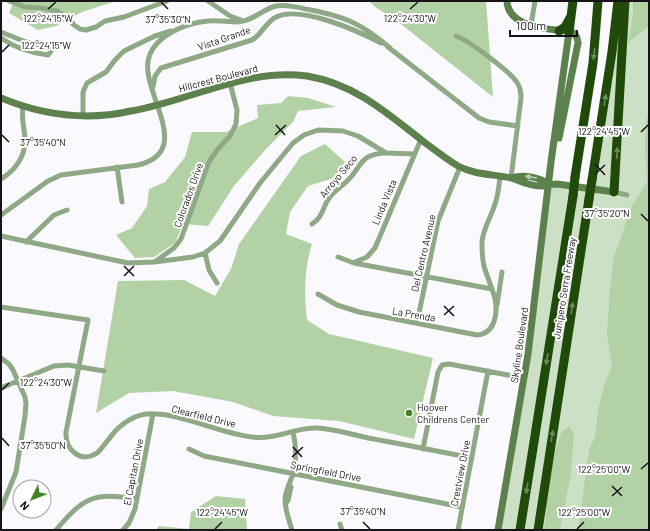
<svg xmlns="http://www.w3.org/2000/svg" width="650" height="531" viewBox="0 0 650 531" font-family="Barlow,sans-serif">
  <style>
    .green { fill: #cce0c5 }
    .forest { fill: #b2d2a6 }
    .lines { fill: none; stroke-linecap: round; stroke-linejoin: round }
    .street { stroke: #8fa986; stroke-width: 5 }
    .secondary { stroke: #5c814d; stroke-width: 7 }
    .highway { stroke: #204a09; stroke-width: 9 }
    .highway-bridge { stroke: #204a09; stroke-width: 9 }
    .oneway { fill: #6e895f }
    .oneway2 { fill: #becdb8 }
    .ticks { fill: none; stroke: #161319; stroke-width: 1.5 }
    .poi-dot { fill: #438324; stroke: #fff; stroke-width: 1.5 }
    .labels { text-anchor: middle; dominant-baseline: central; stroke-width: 4; stroke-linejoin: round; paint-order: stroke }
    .street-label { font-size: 10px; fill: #161319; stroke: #fff }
    .poi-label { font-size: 10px; fill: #161319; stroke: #fff; text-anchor: start }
    .ticks-label { font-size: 10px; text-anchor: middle; fill: #161319; stroke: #fff; stroke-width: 4; stroke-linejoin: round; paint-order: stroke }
  </style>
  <rect width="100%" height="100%" fill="#faf9fd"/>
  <path class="green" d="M618 1H649V530H498L524 378 549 182 591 189Z"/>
  <path class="forest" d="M14 1H116L82 12 56 26 38 30 9 13Z
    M369 1H486L493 97 397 21 375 7Z
    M633 1H649V26L628 43 633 14Z
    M288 96 308 98 336 107 298 111 293 122 265 150 234 186 208 226 183 224 175 243 154 257 135 258 116 235 132 228 147 206 149 189 165 182 185 157 192 132H226L258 118 257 105 281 103Z
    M649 113V530H578L589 450 595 437 598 411 604 385 612 367 607 334 610 288 614 256 624 229 628 212 647 182 645 149 646 121Z
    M325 144 345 162 334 178 308 186 290 212 286 234 312 244C304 269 304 294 307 320L329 334 433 358 414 439 339 421 273 416 233 402 173 391 129 393 96 413 118 281 184 280 215 296 231 269 239 244 301 156Z
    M570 426 574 435 571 473 560 530H543C547 521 545 511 546 502 549 478 553 453 562 431Z
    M216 496 245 499 247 530H156L159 526 189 529 191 512Z"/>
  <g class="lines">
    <path class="street" d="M9 1 25 7 42 8 57 11 68 18 74 25 80 29 86 30 96 27 105 21 124 17 167 1
      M208 1 230 16 241 20
      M531 25 535 1
      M1 32 26 42 49 47 51 49V51L48 55C31 53 15 48 1 38
      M456 36C468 40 509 71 516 81 520 86 521 92 521 98L511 178
      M388 47 479 118 489 122 518 126
      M153 87 155 76 161 68 252 40C262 34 266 22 276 17 301 5 358 31 381 43
      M83 116V92L87 83 106 72 115 60 124 51 155 36 171 31
      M117 167 122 202
      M1 179C16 170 26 155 25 138 24 127 21 117 23 106
      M614 192 627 195
      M1 215 48 181 61 175 138 165C197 151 138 90 149 57 156 35 186 23 208 21 218 20 228 22 238 22 254 21 262 9 276 6 286 4 297 7 306 9 344 16 361 23 390 48
      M312 224C324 216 322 208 329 198 334 191 341 187 347 181 363 166 358 155 385 153
      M1 236 128 263 154 262 193 257 205 253 220 241 260 183 293 143 304 135 318 130 343 131 358 136 386 153 414 154
      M26 242 54 215 67 210
      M205 253 209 270 217 283
      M338 257 354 263 492 289
      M156 261 174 248 181 239 209 162 217 150 230 136 236 124 237 110 230 83
      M355 262 367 257 375 248 421 139
      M318 294 337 305 359 312 477 335C495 334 498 313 495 299 492 287 487 277 484 266 482 258 482 250 482 242 483 229 490 219 494 207 498 197 499 187 500 177
      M497 305 502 272
      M1 307 88 320 66 432C65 449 80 464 97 453 102 449 105 443 109 439 117 427 131 416 146 414 182 412 216 433 252 437 277 440 295 427 317 428 334 429 351 434 368 438 402 444 437 451 472 458
      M417 323 438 221 460 167
      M1 358 9 364 13 370 25 397 26 404 25 416 16 472 1 509
      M1 388 54 366 68 365 104 371
      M189 449 204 456 462 507
      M423 449 438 372 442 365 449 364 524 378
      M286 503 288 500 291 487
      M340 524 342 530
      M56 530C84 497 93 492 137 499
      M123 530 129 523 135 509 153 414
      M292 530C289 520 285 510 285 500 285 493 288 487 290 482 297 465 297 449 293 432
      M458 530 488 371"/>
    <path class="secondary" d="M507 1C508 24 538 28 556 30 562 31 570 30 575 34 577 37 578 39 578 43L559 138
      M1 98C42 115 87 121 131 111 155 107 178 99 201 92 236 81 270 71 307 76 355 84 387 113 424 142 435 150 446 159 458 166 475 175 493 174 511 178 521 181 532 187 543 186 548 185 552 184 557 184L614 192
      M511 178C524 174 538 177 549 184
      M498 530 528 354 551 162 569 32"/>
    <path class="highway" d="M559 31 565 27 570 18
      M569 32 573 1
      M575 177 593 63 598 1
      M592 180 612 52 618 1
      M614 192 625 1
      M520 530 573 196
      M538 530 589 199"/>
    <path class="highway-bridge" d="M573 196 575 177
      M589 199 592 180"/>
  </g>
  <defs><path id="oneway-solid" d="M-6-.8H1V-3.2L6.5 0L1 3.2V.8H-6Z"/></defs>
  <g class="oneway">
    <use href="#oneway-solid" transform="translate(594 54) rotate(97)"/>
    <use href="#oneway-solid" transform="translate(605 100) rotate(-81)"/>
    <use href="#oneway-solid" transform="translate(617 153) rotate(-87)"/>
    <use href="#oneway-solid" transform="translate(572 308) rotate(-81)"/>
    <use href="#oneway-solid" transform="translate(547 359) rotate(99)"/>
    <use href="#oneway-solid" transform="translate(552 436) rotate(-81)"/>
    <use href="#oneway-solid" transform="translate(527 488) rotate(99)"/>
  </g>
  <use class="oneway2" href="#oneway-solid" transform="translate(531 177) rotate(-171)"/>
  <path class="ticks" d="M161 2 168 9M48 9 56 2M410 9 418 2M2 52 9 45M276 125 285 135M641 132 648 125M2 135 9 142M275 135 286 125M595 164 605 175M595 174 605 165M641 214 648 221M124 266 134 276M124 276 134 266M444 306 454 316M444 315 454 306M2 390 9 383M2 438 9 446M293 447 302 457M292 457 303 447M641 469 648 463M612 486 622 496M612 496 622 487M363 522 370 529M215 529 222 522M577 529 584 522"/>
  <circle class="poi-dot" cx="409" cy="413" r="4"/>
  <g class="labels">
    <g class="street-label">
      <text transform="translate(224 38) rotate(-19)">Vista Grande</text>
      <text transform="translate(218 78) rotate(-15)">Hillcrest Boulevard</text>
      <text transform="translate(338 176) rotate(-50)">Arroyo Seco</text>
      <text transform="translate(188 195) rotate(-70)">Colorados Drive</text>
      <text transform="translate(384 202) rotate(-67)">Linda Vista</text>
      <text transform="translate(423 253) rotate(-77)">Del Centro Avenue</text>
      <text transform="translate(564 288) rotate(-81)">Junipero Serra Freeway</text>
      <text transform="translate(414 314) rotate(10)">La Prenda</text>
      <text transform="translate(519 345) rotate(-82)">Skyline Boulevard</text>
      <text transform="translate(204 416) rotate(14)">Clearfield Drive</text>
      <text transform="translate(326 471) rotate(11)">Springfield Drive</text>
      <text transform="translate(133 472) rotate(-79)">El Capitan Drive</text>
      <text transform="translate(460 473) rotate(-79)">Crestview Drive</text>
    </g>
    <g class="poi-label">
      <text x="417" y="407">Hoover<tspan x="417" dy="12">Childrens Center</tspan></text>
    </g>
  </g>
  <g class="ticks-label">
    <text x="48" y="22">122°24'15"W</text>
    <text x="410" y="22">122°24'30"W</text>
    <text x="168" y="23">37°35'30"N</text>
    <text x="46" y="49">122°24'15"W</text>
    <text x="604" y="135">122°24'45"W</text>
    <text x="43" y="146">37°35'40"N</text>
    <text x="607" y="217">37°35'20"N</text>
    <text x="46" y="386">122°24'30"W</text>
    <text x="43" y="449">37°35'50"N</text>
    <text x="604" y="473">122°25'00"W</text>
    <text x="363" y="515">37°35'40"N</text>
    <text x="222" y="516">122°24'45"W</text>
    <text x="584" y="516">122°25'00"W</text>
  </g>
  <rect width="650" height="531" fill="none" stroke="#161319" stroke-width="4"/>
  <g transform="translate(32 499) rotate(227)"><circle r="19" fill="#ffffff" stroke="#a2a1a3"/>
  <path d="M0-3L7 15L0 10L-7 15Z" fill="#438324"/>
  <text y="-6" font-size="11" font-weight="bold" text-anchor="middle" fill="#161319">N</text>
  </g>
  <path d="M510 30v6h67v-6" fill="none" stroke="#161319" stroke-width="2"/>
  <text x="516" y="30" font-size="12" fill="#161319" stroke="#ffffff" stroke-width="3" paint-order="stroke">100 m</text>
</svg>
